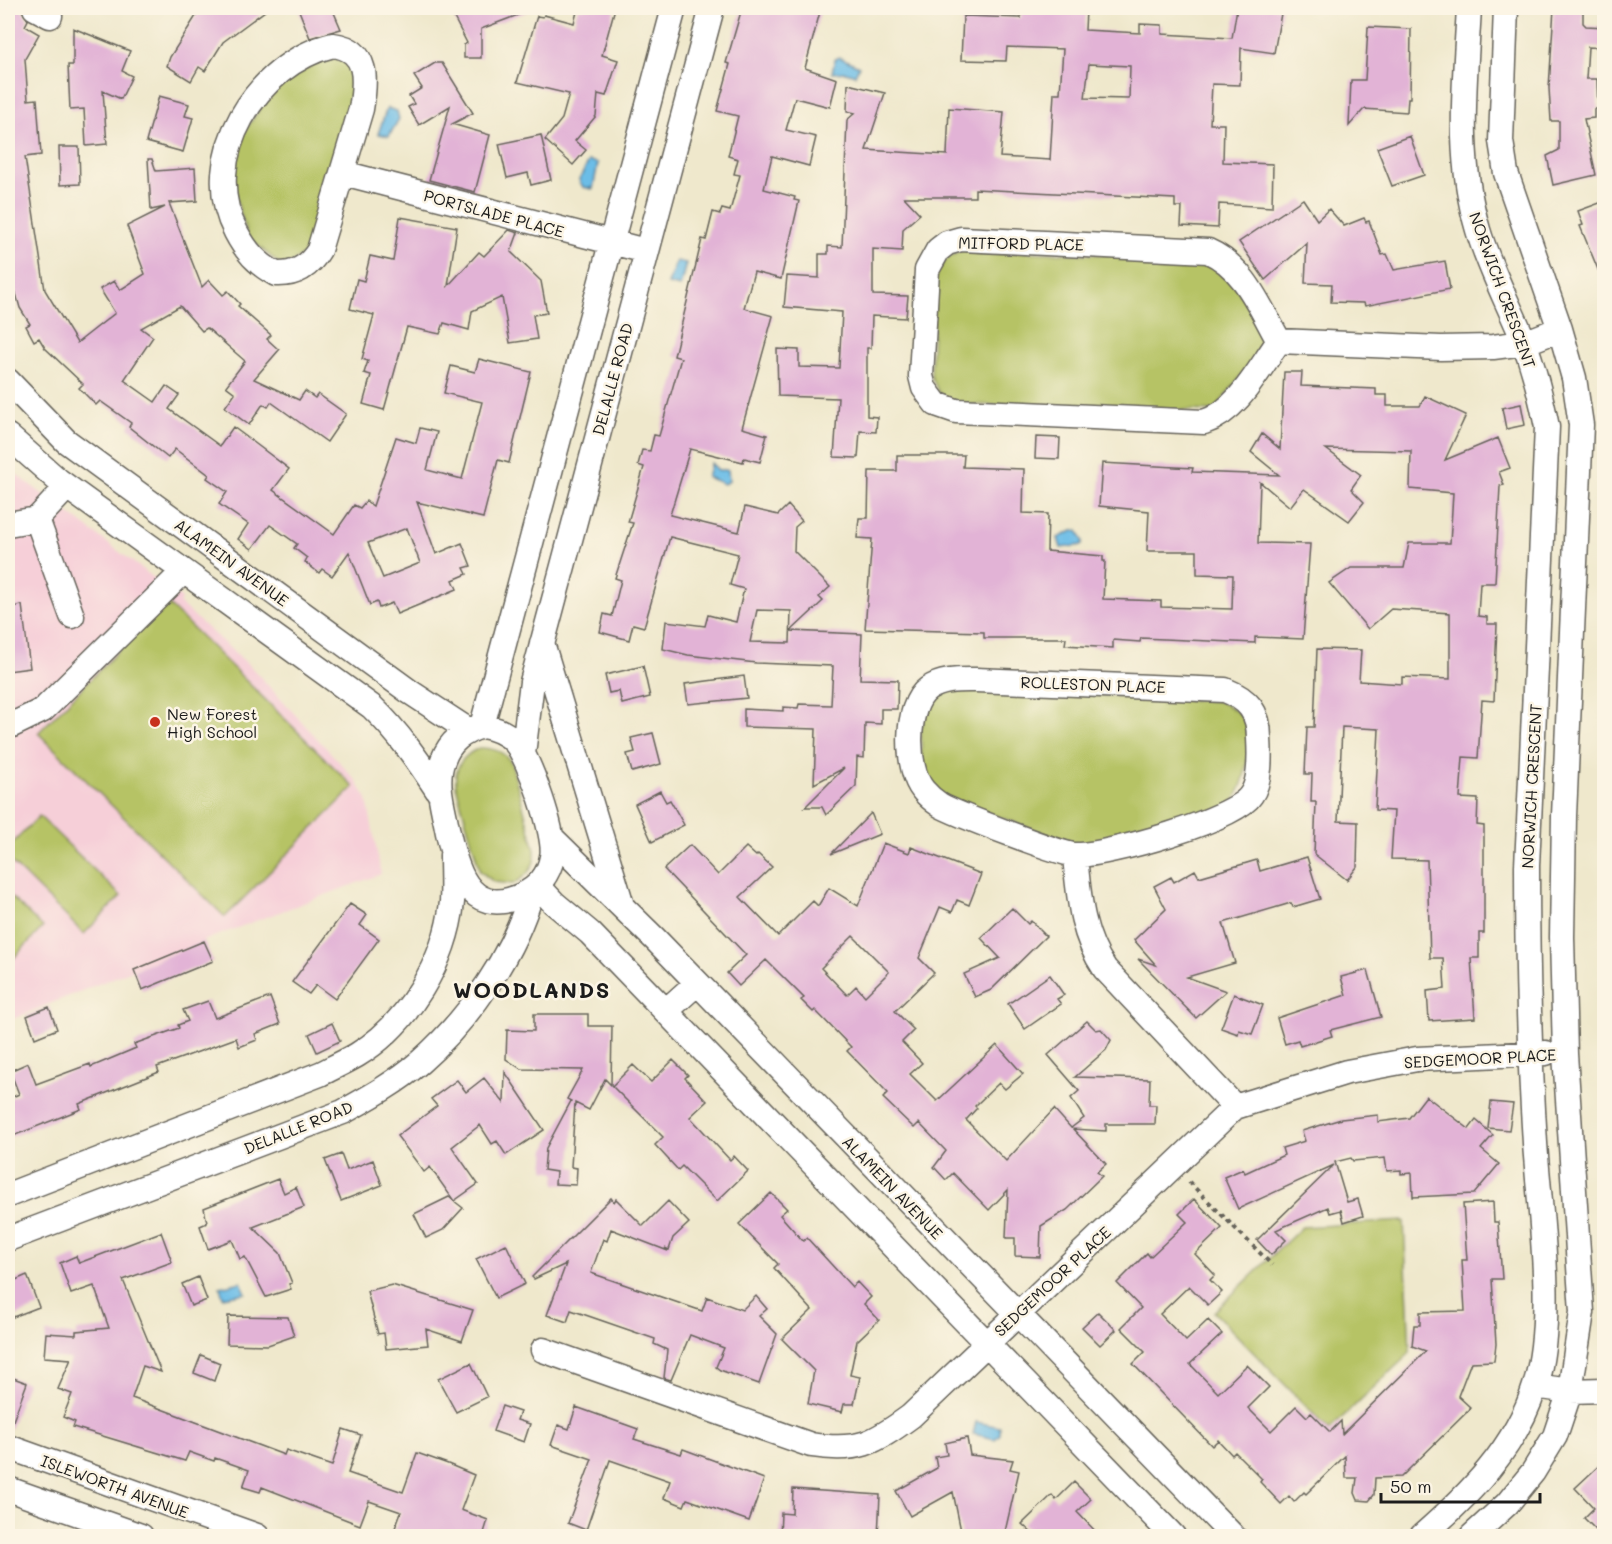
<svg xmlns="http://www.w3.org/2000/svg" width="1612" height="1544" viewBox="0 0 1612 1544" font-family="Mali,sans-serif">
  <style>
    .built { fill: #f6cfd8 }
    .green { fill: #b6c365; stroke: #697040; stroke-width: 1.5 }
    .water { fill: #6cbde7; stroke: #446c82; stroke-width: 1.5 }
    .building { fill: #e2b3d6; fill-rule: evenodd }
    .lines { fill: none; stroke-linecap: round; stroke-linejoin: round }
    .minor-casing { stroke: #66635a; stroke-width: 27 }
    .path { stroke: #66635a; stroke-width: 4; stroke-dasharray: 4.5 4.5; stroke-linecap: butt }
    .minor { stroke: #fff; stroke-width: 24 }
    .poi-dot { fill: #c8321e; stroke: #fcf5e5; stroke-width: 2 }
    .labels { text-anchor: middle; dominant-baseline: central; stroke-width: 5; stroke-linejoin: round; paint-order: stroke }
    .street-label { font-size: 16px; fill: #1c1c1c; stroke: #fcf5e5 }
    .poi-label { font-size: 16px; fill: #1c1c1c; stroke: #fcf5e5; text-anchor: start }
    .district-label { font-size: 22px; font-weight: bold; letter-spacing: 1.5px; fill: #1c1c1c; stroke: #fcf5e5 }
  </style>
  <rect width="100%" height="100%" fill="#fcf5e5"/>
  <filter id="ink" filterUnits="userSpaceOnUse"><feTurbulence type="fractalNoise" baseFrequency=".0167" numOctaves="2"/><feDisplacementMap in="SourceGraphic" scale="12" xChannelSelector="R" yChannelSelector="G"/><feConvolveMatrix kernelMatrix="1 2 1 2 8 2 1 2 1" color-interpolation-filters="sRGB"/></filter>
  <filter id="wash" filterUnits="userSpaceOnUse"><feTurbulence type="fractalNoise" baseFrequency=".008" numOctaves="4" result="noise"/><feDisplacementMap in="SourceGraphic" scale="24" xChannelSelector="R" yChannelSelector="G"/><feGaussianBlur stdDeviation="1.35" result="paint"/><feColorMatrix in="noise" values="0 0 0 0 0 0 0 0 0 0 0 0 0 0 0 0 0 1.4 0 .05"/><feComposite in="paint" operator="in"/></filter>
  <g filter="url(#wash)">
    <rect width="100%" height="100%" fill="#efe8cc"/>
    <path class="built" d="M8 468 182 599 179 603 250 666 355 779 367 799 381 874 213 937 8 1021Z"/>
    <path class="green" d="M331 57 347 62 358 76 311 249 284 268 248 237 234 192V166L244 132 272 91 320 60Z
      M962 250 1204 258 1222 265 1265 333V344L1214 411 958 404 939 393 931 376 935 273 949 257Z
      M166 602 354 787 225 917 38 733Z
      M960 689 1217 701C1225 705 1235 708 1241 716 1256 735 1246 791 1229 806L1081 847 943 796 922 771 921 730 927 709 935 699 944 693Z
      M479 748C493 748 503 751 511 762L535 850C536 867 527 876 513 884L494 882 480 871 456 786C454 767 462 756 479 748Z
      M39 816 121 896 84 934 8 859V848Z
      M8 894 43 927 8 964Z
      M1404 1221 1410 1353 1329 1430 1214 1312 1302 1227Z"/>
    <path class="water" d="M839 57 859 66 855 75 846 72 832 73 835 59Z
      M387 108 397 111 399 119 389 136 378 134Z
      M589 161 598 163 593 189 583 187 579 180Z
      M676 261 686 263 680 287 668 284Z
      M711 463 718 470H728L729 481 724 484 707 477Z
      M1072 531H1078L1083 541 1082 545 1061 548 1058 538Z
      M241 1282 246 1293 223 1297 220 1287Z
      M976 1422 1000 1427V1434L995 1439 973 1434Z"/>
    <g id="blocks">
      <path class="building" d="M8 8H21L28 20 25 26 39 34 25 59 28 100 37 99 41 155 25 157 45 290 77 343 115 313 100 289 114 281 120 290 145 274 127 226 165 207 151 210 148 159H152L156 171 195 168 197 201 169 203 202 287 209 280 223 295 228 291 240 304 238 306 271 335 267 339 279 350 254 379 299 400 305 391 315 398 318 394 346 414 327 442 271 402 268 407 263 404 249 425 225 407 235 393 226 386 245 361 207 328 202 331 180 306 141 328 153 337 124 380 155 402 166 386 179 395 169 409 220 446 233 427 252 441 289 469 273 490 334 534 354 505 360 508 366 501 373 506 396 437 416 443 420 428 437 432 427 470 462 479 482 402 444 393 451 366 475 372 479 359 531 372 509 463 498 460 483 518 417 502 436 554 462 543 471 566 464 568 467 574 453 580 457 589 397 614 392 603 379 608 377 602 370 605 349 552 332 576 322 569 319 573 305 562 307 558 294 548 297 544 270 525 252 549 238 539 248 524 219 504 227 492 207 478 209 475 175 449 168 458 129 427 131 423 100 401 96 405 79 388 83 384 45 348 39 338 34 341 26 326 30 324 20 308 8 265ZM407 528 420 563 383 578 368 543Z
        M201 8H269L223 42 205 71 199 67 191 81 167 66 170 57Z
        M298 8H332L341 29 310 38Z
        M449 8H533L534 9 481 29V58H464V45L467 43Z
        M578 8H615L602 55 618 60 606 96 598 94 596 116 575 141 586 150 573 165 545 140 562 119 569 94 517 82 537 16 543 17 544 15 574 23Z
        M742 8H821L805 68 837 79 830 107 795 98 786 130 816 137 809 166 772 156 764 189 795 197 794 200 799 201 781 279 754 272 744 308 773 316 742 428 767 435 760 462 744 458 743 462 690 449 670 515 739 532 745 507 778 515 788 505 802 521 795 527 794 551 830 587 819 597 823 601 791 631 862 634 860 679 898 680 897 709H881V724L865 723 864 758 857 757 856 786 826 815 822 807H805L844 768 814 784 816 729 744 727V709L783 711V707L798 708 799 704 831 705 833 666 756 663 688 655 663 649 666 621 705 626 708 615 736 622 744 589 730 585 738 554 670 537 644 627 633 624 629 640 600 632 604 614 612 616 621 580 615 578 633 523 628 522 644 467 638 465 642 450 650 451 654 435 659 436 681 358 674 356 702 239 706 240 713 212 720 214 722 209 730 211 740 175 734 174 738 159 728 156 738 116 717 111 730 64 726 63ZM757 610 791 611 790 643 750 642Z
        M1237 8H1282L1274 53 1241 48 1240 85 1212 84 1210 124H1224L1223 162 1273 164 1272 207 1219 204 1218 228 1181 226 1182 207H1175V199L975 189V197H904L920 214 903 229 902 251 873 249V295L908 296 906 318 872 316 871 348H867V416L877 417 876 432 860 431 858 458 834 457 838 398 778 396 777 349 799 350V367L839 368 842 312 784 307 787 276 819 278V254H828V246L842 247 847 120 855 113 847 111 848 84 885 93 866 150 947 155 949 108 1004 112 1000 157 1050 160 1054 93H1060L1063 49 1007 47 1006 61 961 60 963 16 1021 18V11L1086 10 1085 30 1140 33V24L1162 25V34L1232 38ZM1089 64 1130 66 1129 99 1085 98Z
        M1554 8H1583V23L1586 26 1605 27V48L1588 47 1586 79H1597L1598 109H1594V118L1584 119 1596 175 1553 185 1547 156 1559 150V121H1551L1549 88Z
        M1368 27 1411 29 1410 98H1408L1407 112 1364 109 1349 126 1351 80H1365Z
        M73 28 130 51 122 71 132 76 121 99 103 91 107 144 86 146 84 109 70 110 68 65H73Z
        M435 63H442L473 113 452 124 490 135 475 192 429 180 450 106 419 125 408 107 414 104 409 96 422 88 414 76Z
        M159 96 189 104 185 116 193 118 183 152 146 142Z
        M541 135 551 180 531 185 528 173 507 178 499 144Z
        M1410 136 1424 175 1392 186 1377 148Z
        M59 147H79L80 184 60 185Z
        M1303 199 1317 220 1329 209 1344 226 1364 218 1366 222 1369 221 1382 255 1387 254 1394 270 1445 261 1450 289 1365 306 1364 303 1331 302 1332 284 1305 283 1307 243 1265 280 1239 242Z
        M1605 201V284H1604L1580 226 1583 225 1578 211Z
        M400 217 457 227 448 286 479 252 484 256 509 230 518 233 511 252 541 281 547 313 533 315 537 339 510 343 502 297 472 311 469 330 444 323 440 334 407 327 384 410 363 404 371 375 364 373 368 361 362 359 374 315 350 309 357 279 364 281 370 256 393 261Z
        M1284 372H1302L1301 386 1376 389V395H1387V406H1420L1425 396 1466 415 1445 460 1498 438 1510 468 1499 472 1504 485 1500 486 1495 583H1480L1478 616 1487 617V624H1497L1494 701 1482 700 1478 758 1463 757 1460 798 1478 799 1477 825 1484 826V933H1479V958H1471L1475 1018 1429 1021 1427 991 1445 989 1443 958H1430L1427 860 1391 859 1394 811 1375 810 1379 729 1342 727 1338 821 1358 822 1357 867 1347 880 1314 854 1316 802H1311L1312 774H1305L1307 727H1314L1317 649 1361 650 1359 681 1402 684V677L1450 679V613L1391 609 1368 629 1329 583 1351 568H1404L1409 543H1450L1453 493 1410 489 1411 451 1326 449 1361 475 1351 489 1364 502 1349 521 1304 489 1290 507 1260 482 1258 543 1310 544 1303 639 1255 637V643L1141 638 1140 642 1113 640V648L1065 645 1066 638H984V632L865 629 872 539 857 538 859 518H868L869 471H897V455H964L963 467 1024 469 1023 513 1048 514 1047 551 1103 556V561H1105L1103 599 1161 601V607L1232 609 1233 575 1197 574V551H1147L1149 511 1099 506 1102 463 1193 468 1192 472 1279 475 1251 452 1262 434 1280 449Z
        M1521 404 1525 425 1506 429 1502 408Z
        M1036 437 1060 438 1059 459 1035 458Z
        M22 605 30 668 8 671V608Z
        M643 666 650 697 622 704 619 691 609 693 605 675Z
        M744 676 747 698 688 704 685 684Z
        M653 733 661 764 632 772 627 754 635 752 631 738Z
        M660 791 666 802 670 800 684 825 652 842 635 804Z
        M871 813 880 834 831 854Z
        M883 843 909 853 911 847 981 874 969 905 957 900 952 912 940 907 919 958 934 973 895 1011 914 1030 902 1042 922 1063 910 1074 937 1101 997 1045 1023 1074 1005 1089 999 1083 975 1106 977 1108 966 1120 1006 1161 1054 1109 1071 1128 1084 1118 1071 1098 1079 1091 1048 1055 1087 1021 1096 1030 1101 1029 1111 1040 1106 1050 1075 1077 1150 1079 1149 1105H1156L1155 1124H1106V1131L1073 1129 1106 1164 1097 1172 1102 1176 1067 1210 1041 1226 1040 1257 1015 1256V1238H1006L1008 1190 989 1210 953 1173 946 1180 934 1167 946 1151 919 1123 914 1128 883 1098 888 1093 847 1051 851 1047 815 1010 813 1012 801 1000 804 998 766 960 739 986 727 973 746 955 664 869 690 845 718 875 746 847 756 856 758 854 772 867 740 897 778 936 813 901 818 906 829 888 858 906ZM853 936 889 972 865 996 856 986 847 995 821 968Z
        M1307 857 1320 899 1293 907 1291 903 1223 923 1235 963 1187 977 1226 991 1196 1018 1138 959 1156 965 1134 940 1166 909 1154 886 1171 877 1174 882 1195 870 1199 877 1257 860 1260 871Z
        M350 904 367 915 360 925 379 939 335 999 316 985 309 994 292 982Z
        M1012 908 1028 924 1031 921 1046 936 991 990 975 997 964 974 1000 958 981 938Z
        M204 941 213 961 142 990 134 970Z
        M1368 970 1381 1017 1330 1030 1332 1036 1300 1046 1298 1040 1285 1044 1277 1018 1346 995 1341 977Z
        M1050 975 1064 995 1057 999 1061 1004 1025 1029 1008 1004Z
        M1234 994 1263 1005 1252 1034 1239 1030 1238 1034 1221 1028Z
        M270 997 280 1024 255 1034 257 1040 239 1047 236 1038 157 1067 159 1072 79 1104 81 1109 8 1138V1099L19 1094 10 1071 28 1063 36 1084 90 1064 91 1067 136 1048 134 1044 179 1028 178 1025 188 1021 183 1010 208 1001 215 1018Z
        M49 1007 57 1029 35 1038 27 1016Z
        M534 1014H588V1026H612L611 1085 605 1079 589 1110 575 1103 571 1167 577 1168 576 1185 555 1184 556 1172 544 1170 546 1148 571 1101 567 1099 583 1070 521 1069 506 1059 507 1030 534 1031Z
        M332 1023 340 1041 317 1052 309 1034Z
        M673 1060 688 1075 685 1078 707 1101 690 1117 730 1160 734 1156 748 1171 717 1201 682 1166 678 1170 655 1145 663 1137 612 1086 633 1065 651 1082Z
        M505 1072 544 1130 506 1155 497 1141 492 1144 480 1125 452 1147 478 1184 454 1201 430 1167 424 1172 397 1136 437 1106 431 1099 457 1080 466 1092 484 1078 504 1103Z
        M1426 1096 1469 1129 1476 1120 1493 1135 1481 1149 1499 1164 1474 1194 1413 1197 1412 1173 1401 1174V1170L1387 1171 1385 1158 1353 1161 1351 1158 1335 1162 1347 1202 1358 1199 1363 1216 1344 1222 1341 1210 1330 1213 1328 1207 1276 1230 1286 1240 1271 1255 1257 1240 1334 1165 1238 1209 1224 1177 1243 1169 1245 1173 1284 1155 1282 1148 1305 1141 1302 1131 1341 1119 1378 1115V1122L1409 1118Z
        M1491 1102 1513 1104 1509 1130 1488 1128Z
        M341 1154 347 1170 373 1160 382 1185 341 1201 325 1160Z
        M278 1179 284 1193 296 1187 304 1207 253 1227 280 1253 292 1283 289 1284 291 1289 266 1297 245 1257 240 1259 232 1240 208 1249 200 1226 207 1223 204 1208Z
        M771 1193 787 1209 780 1215 803 1241 807 1238 852 1287 857 1282 871 1297 864 1304 879 1320 857 1341 850 1375 860 1377 854 1404H844L842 1412 808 1404 814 1371 782 1339 812 1310 774 1268 778 1264 739 1224Z
        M449 1197 463 1208 443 1230 426 1238 414 1214Z
        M611 1198 614 1202 616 1199 643 1226 668 1201 689 1223 673 1238 669 1250 665 1248 668 1251 611 1229 607 1241 603 1239 591 1273 702 1311 707 1297 742 1310 756 1296 767 1309 759 1316 777 1334 759 1384 720 1370 716 1367 724 1348 690 1335 671 1380 664 1378 667 1350 654 1344 655 1339 571 1310 567 1322 547 1315 566 1264 534 1279 532 1277Z
        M1194 1199 1222 1228 1195 1254 1215 1275 1210 1280 1222 1292 1208 1305 1189 1286 1160 1314 1186 1341 1208 1320 1222 1334 1190 1364 1218 1393 1247 1365 1269 1387 1248 1408 1271 1431 1296 1406 1307 1417 1311 1413 1330 1432 1341 1421 1342 1434 1426 1351 1412 1346 1414 1325H1420V1312L1465 1311 1462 1260H1467L1463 1204 1493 1202 1494 1222H1498L1502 1279H1492L1496 1344 1494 1361 1471 1362 1458 1396 1471 1408 1401 1477 1375 1478 1374 1495 1369 1501 1358 1500 1355 1493 1357 1478H1346L1345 1456 1306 1494 1304 1492 1294 1502 1289 1496 1281 1504 1260 1482 1262 1479 1235 1452 1232 1455 1218 1440 1212 1446 1133 1364 1145 1352 1121 1328 1141 1308 1117 1283 1147 1253 1150 1257 1187 1222 1179 1214Z
        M161 1232 172 1262 123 1280 161 1372 143 1366 132 1398 284 1455 286 1450 332 1466 343 1429 361 1435 348 1473 403 1492 417 1453 448 1464 474 1475 461 1510 488 1520 483 1536H392L401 1512 369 1501 360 1525 262 1487 260 1492 243 1487 249 1470 215 1458 214 1461 189 1452 185 1461 73 1427 75 1422 63 1417 72 1394 58 1389 71 1359 44 1357 46 1333 76 1335V1331L109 1328 94 1286 71 1294 60 1263 76 1256 79 1263Z
        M506 1244 525 1284 496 1298 476 1259Z
        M27 1275 39 1307 8 1319V1290L13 1288 11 1282Z
        M198 1277 207 1300 191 1306 182 1284Z
        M392 1285 473 1310 462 1341 426 1329 428 1345 386 1349 384 1333 378 1334 367 1291Z
        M1098 1312 1116 1330 1100 1345 1082 1327Z
        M228 1316 288 1317 294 1336 268 1345 227 1344Z
        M201 1355 220 1363 214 1381 194 1373Z
        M471 1363 487 1397 456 1412 438 1379Z
        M8 1376 27 1383 10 1429H8Z
        M502 1406 520 1412 517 1420 530 1424 524 1442 493 1431Z
        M576 1407 638 1429 634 1439 681 1454 683 1449 764 1479 749 1521 687 1499 684 1506 664 1498 670 1481 610 1460 586 1530 568 1523 592 1459 551 1445 558 1425 569 1429Z
        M967 1438 970 1455 1013 1460 1010 1469 1019 1471 1004 1536H962L953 1492 910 1516 896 1491 937 1468 935 1457 947 1455 945 1443Z
        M1605 1460V1536H1602L1584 1518 1594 1508 1575 1488Z
        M1074 1482 1091 1499 1077 1512 1100 1536H1035L1022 1524 1052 1495 1056 1500Z
        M793 1489 880 1495 878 1536H780L781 1513 792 1514Z"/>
    </g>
  </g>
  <g filter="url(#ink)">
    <use href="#blocks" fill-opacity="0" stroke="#66635a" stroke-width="1.5"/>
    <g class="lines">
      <g class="minor-casing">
        <path id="minor" d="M35 8 50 16
          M333 45C369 50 366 80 361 109L319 250C309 267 295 275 276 274 257 264 246 251 236 232 197 158 257 63 333 45Z
          M343 173 646 251
          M961 239 1208 251C1245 267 1260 308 1279 341 1258 370 1238 411 1204 422L956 411 936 404 924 388 921 376 927 270 938 250 947 243Z
          M1279 341 1441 348 1493 347 1524 343 1560 329
          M8 381 66 441 410 692 468 730
          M8 436 59 481 372 707C399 733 419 762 440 794
          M67 487 37 519 72 616
          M8 524 37 519
          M542 643 621 902
          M976 680 1225 690C1248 699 1259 712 1259 738 1260 755 1261 781 1251 795 1235 820 1108 855 1077 855 1064 856 954 813 940 805 934 801 928 796 923 790 906 770 904 706 928 689 942 679 959 680 976 680Z
          M482 726 674 8
          M482 726C495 728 506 732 515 742 529 758 557 836 552 857 549 874 538 888 522 895 467 921 454 864 446 823 442 803 435 780 443 760 450 741 463 732 482 726Z
          M8 727 43 710 183 572
          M523 754 532 682 712 8
          M552 838 655 939 1233 1536
          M1075 856C1079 897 1081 934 1105 969L1235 1107
          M538 886 554 903 590 933 1173 1536
          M666 1011 697 983
          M8 1195 320 1074C332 1068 345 1062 357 1055 408 1024 446 961 452 902 453 886 452 870 452 855
          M8 1239 343 1112C370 1097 397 1082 420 1062 470 1018 514 954 532 891
          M543 1350 811 1445C858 1452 873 1444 911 1416L1235 1107 1347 1072 1417 1059 1546 1053
          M1535 1386 1570 1391 1604 1390
          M8 1447 257 1536
          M8 1489 141 1536
          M1422 1536C1469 1495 1516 1448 1535 1386 1556 1318 1540 1215 1535 1143 1529 1051 1527 959 1527 866L1547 427C1541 397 1534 368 1523 339 1508 303 1489 267 1478 230 1456 157 1465 82 1469 8
          M1472 1536 1507 1504 1533 1472 1555 1436 1570 1391 1582 1312 1565 1054 1562 937 1564 816 1581 425 1574 378 1560 329 1506 173 1501 141 1506 8"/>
      </g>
      <path class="path" d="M1189 1182 1272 1265"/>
      <use href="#minor" class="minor"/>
    </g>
  </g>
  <circle class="poi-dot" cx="155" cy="722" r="6"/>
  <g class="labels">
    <g class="street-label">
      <text transform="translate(494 213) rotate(15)">PORTSLADE PLACE</text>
      <text transform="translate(1021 243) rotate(1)">MITFORD PLACE</text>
      <text transform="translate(1503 290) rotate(70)">NORWICH CRESCENT</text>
      <text transform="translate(612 379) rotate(-75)">DELALLE ROAD</text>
      <text transform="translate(232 562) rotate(36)">ALAMEIN AVENUE</text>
      <text transform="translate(1093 684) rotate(2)">ROLLESTON PLACE</text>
      <text transform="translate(1531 786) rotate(-87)">NORWICH CRESCENT</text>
      <text transform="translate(1480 1058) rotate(-3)">SEDGEMOOR PLACE</text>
      <text transform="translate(298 1127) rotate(-22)">DELALLE ROAD</text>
      <text transform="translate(893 1187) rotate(46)">ALAMEIN AVENUE</text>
      <text transform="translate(1052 1281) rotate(-43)">SEDGEMOOR PLACE</text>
      <text transform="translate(115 1486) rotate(20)">ISLEWORTH AVENUE</text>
    </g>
    <g class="poi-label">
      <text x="167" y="713">New Forest<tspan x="167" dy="18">High School</tspan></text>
    </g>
    <g class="district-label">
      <text x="532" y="989">WOODLANDS</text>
    </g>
  </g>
  <rect width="1612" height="1544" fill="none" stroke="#fcf5e5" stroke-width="30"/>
  <path d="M1381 1493v9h159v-9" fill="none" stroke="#1c1c1c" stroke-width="3"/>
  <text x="1390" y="1493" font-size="18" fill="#1c1c1c" stroke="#fcf5e5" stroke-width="4.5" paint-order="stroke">50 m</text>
</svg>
